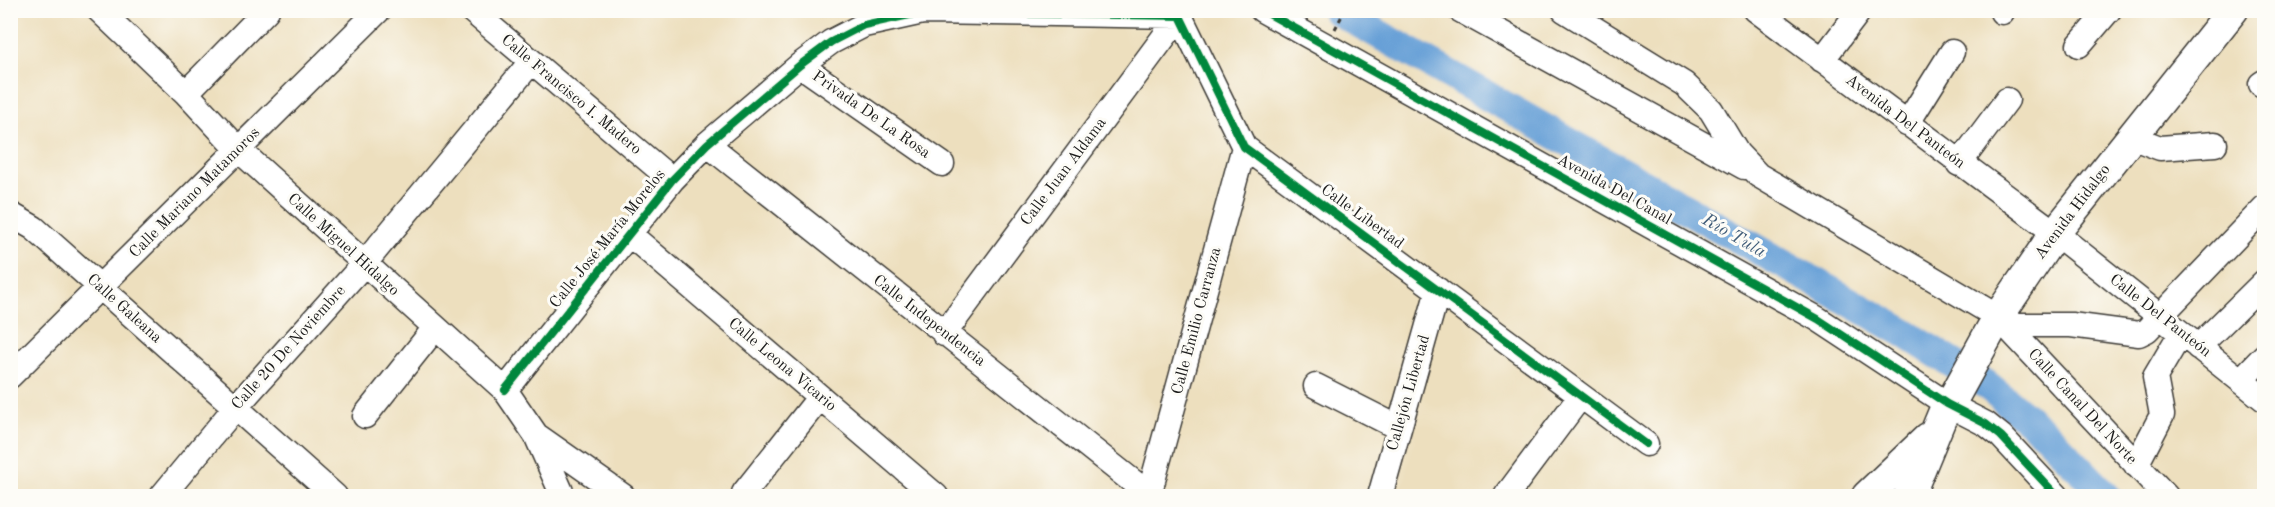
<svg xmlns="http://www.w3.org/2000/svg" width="2275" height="507" viewBox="0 0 2275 507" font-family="'Old Standard TT',serif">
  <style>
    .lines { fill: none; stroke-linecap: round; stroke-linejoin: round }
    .river { stroke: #68a0d7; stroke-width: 30 }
    .minor-casing { stroke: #3b3934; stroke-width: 27 }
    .major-casing { stroke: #3b3934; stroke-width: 33 }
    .path { stroke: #3b3934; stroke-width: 3; stroke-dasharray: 4.5 4.5; stroke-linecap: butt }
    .minor { stroke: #fff; stroke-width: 24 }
    .major { stroke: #fff; stroke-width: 30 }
    .cycleway-casing { stroke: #fdfcf7; stroke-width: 11 }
    .cycleway { stroke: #00873e; stroke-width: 8 }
    .labels { text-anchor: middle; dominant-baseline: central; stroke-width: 6; stroke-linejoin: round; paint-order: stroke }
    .street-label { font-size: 16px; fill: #1c1c1c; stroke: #fdfcf7 }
    .water-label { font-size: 18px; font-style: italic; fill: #425e7a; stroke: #fdfcf7 }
  </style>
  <rect width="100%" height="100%" fill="#fdfcf7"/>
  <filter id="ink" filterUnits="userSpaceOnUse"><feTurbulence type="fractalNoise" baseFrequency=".0167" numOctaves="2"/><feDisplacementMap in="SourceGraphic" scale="12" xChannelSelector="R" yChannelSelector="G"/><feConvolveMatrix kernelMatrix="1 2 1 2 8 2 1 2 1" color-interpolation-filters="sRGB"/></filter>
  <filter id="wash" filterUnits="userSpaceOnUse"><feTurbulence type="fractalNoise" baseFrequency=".008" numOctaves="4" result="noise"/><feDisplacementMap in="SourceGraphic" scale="24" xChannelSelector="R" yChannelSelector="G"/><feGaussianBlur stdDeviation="1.35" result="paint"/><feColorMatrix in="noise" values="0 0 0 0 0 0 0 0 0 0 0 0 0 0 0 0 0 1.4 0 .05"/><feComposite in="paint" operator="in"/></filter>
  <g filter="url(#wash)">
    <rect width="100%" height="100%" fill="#eddfbe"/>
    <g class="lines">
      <path class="river" d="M1336 10 1903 332 1987 385 2048 436 2106 496"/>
    </g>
  </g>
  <g filter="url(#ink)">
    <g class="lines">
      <g class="minor-casing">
        <path id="minor" d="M99 10 186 93 239 150 505 390 536 435 563 496
          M471 10 672 180
          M1262 10 1818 319 1947 404 1986 424 2001 436 2057 496
          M1460 10 1744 167
          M1564 10 1684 84 1711 110 1737 153 1758 175 1998 317 2166 496
          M1756 10 2055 233 2264 399
          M2002 12 2003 10
          M2079 45 2109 10
          M1822 60 1860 10
          M800 65 942 164
          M2261 84 2264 82
          M186 93 267 10
          M1907 124 1952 52
          M2131 137 2160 148 2215 144
          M707 144 1151 496
          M1959 164 2007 100
          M10 214 34 228 335 496
          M628 233 936 496
          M2006 325H2071L2139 334 2147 330 2264 208
          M944 334 1184 10
          M2198 347 2264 282
          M10 376 379 10
          M2241 380 2264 356
          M1316 386 1399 428
          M505 390 672 180 707 144 800 65 831 42 864 25 923 12 1180 16 1244 147 1646 444
          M365 416 435 328
          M536 435 623 496
          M2136 465 2162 415 2155 377 2181 333
          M744 493 820 397
          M1149 495 1244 147
          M162 496 234 409 364 264 531 62
          M1380 496 1438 290
          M1506 496 1580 397"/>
      </g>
      <g class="major-casing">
        <path id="major" d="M1867 496 1928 438
          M1909 496 1947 404 1954 397 1998 317 2055 233 2233 10"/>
      </g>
      <path class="path" d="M1335 29 1345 10"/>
      <use href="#minor" class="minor"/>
      <use href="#major" class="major"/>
      <g class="cycleway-casing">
        <path id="cycleway" d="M1262 10 1818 319 1947 404 1986 424 2001 436 2057 496
          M505 390 672 180 707 144 800 65 831 42 864 25 923 12 1180 16 1244 147 1646 444"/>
      </g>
      <use href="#cycleway" class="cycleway"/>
    </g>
  </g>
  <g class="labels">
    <g class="street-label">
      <text transform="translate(571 95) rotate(40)">Calle Francisco I. Madero</text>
      <text transform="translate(871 115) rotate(35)">Privada De La Rosa</text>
      <text transform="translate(1905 122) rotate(37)">Avenida Del Panteón</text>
      <text transform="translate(1064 172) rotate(-53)">Calle Juan Aldama</text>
      <text transform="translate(1614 190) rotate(29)">Avenida Del Canal</text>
      <text transform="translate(195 193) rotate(-45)">Calle Mariano Matamoros</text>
      <text transform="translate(2073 212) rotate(-53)">Avenida Hidalgo</text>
      <text transform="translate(1362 217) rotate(36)">Calle Libertad</text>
      <text transform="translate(608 239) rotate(-51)">Calle José María Morelos</text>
      <text transform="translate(343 245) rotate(42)">Calle Miguel Hidalgo</text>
      <text transform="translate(124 309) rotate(42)">Calle Galeana</text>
      <text transform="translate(2160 316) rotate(38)">Calle Del Panteón</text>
      <text transform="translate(929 321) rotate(38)">Calle Independencia</text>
      <text transform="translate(1197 321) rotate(-75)">Calle Emilio Carranza</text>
      <text transform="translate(289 348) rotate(-48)">Calle 20 De Noviembre</text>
      <text transform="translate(782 365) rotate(40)">Calle Leona Vicario</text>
      <text transform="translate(1409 393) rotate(-74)">Callejón Libertad</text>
      <text transform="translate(2082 407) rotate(47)">Calle Canal Del Norte</text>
    </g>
    <g class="water-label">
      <text transform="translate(1734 236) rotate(30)">Río Tula</text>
    </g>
  </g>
  <rect width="2275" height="507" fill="none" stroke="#fdfcf7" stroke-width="36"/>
</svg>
